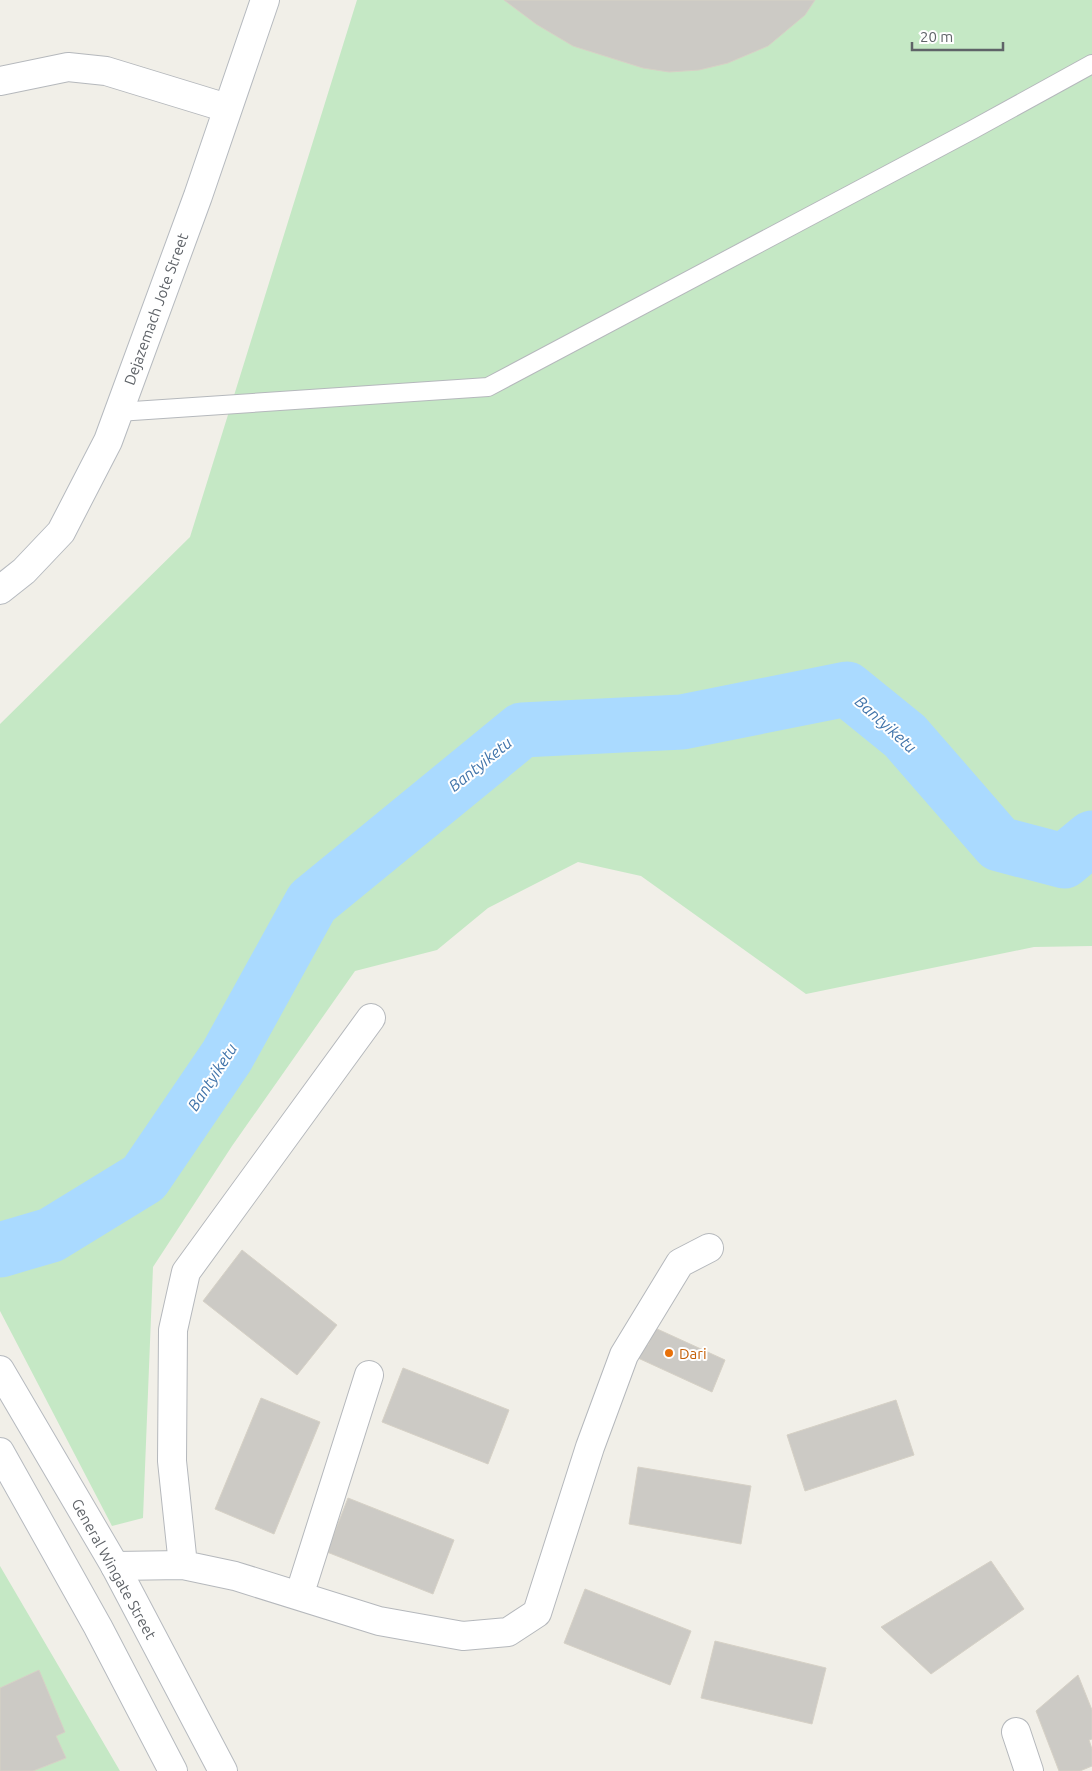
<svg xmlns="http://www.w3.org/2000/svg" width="1092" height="1771" viewBox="0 0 1092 1771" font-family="Ubuntu,sans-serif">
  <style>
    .green { fill: #c5e8c5 }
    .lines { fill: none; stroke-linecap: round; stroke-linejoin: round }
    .river { stroke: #aadaff; stroke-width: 55 }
    .building { fill: #cccac5; stroke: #d6d1c6 }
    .lane-casing { stroke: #b5b8bc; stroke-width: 20 }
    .street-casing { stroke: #b5b8bc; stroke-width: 30 }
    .secondary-casing { stroke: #b6babf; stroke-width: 30 }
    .lane { stroke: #fff; stroke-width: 18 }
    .street { stroke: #fff; stroke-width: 28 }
    .secondary { stroke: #fff; stroke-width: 28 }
    .food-dot { fill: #e8710a; stroke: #fff; stroke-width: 2 }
    .labels { text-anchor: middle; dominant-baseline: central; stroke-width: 4; stroke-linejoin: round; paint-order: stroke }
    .street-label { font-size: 15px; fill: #5f6368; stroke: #fff }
    .food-label { font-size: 15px; fill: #c56008; stroke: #fff; text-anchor: start }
    .water-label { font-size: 16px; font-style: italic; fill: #4174aa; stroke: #fff }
  </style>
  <rect width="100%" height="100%" fill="#f1efe8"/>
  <path class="green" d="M357 0H1092V946L1034 947 806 994 641 876 578 862 488 908 437 950 355 971 232 1146 153 1267 143 1518 112 1526 0 1311V724L190 537Z
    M0 1566 120 1771H0Z"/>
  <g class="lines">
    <path class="river" d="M0 1250 51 1235 144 1178 227 1056 312 902 522 730 682 722 847 689 905 736 999 844 1064 861 1092 838"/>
  </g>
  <path class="building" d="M504 0H815L805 15 768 46 728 63 699 70 669 72 643 68 573 46 536 24Z
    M242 1250 337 1325 297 1375 203 1301Z
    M655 1328 725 1360 712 1392 638 1358 644 1344 648 1345Z
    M403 1368 509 1410 488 1464 382 1422Z
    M261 1398 320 1422 274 1534 215 1509Z
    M896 1400 914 1455 805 1491 787 1435Z
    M638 1467 751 1486 741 1544 629 1524Z
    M348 1498 454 1540 433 1594 327 1552Z
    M991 1561 1024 1609 931 1674 881 1627Z
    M585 1589 691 1631 670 1685 564 1643Z
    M715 1641 826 1668 812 1724 701 1698Z
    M39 1670 65 1732 56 1736 66 1758 33 1771H0V1688Z
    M1078 1675 1092 1710V1739L1089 1740 1092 1749V1766L1080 1771H1059L1036 1711Z"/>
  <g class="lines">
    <g class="lane-casing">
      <path id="lane" d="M118 412 488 387 972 130 1092 64"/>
    </g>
    <g class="street-casing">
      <path id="street" d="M0 81 68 67 106 71 227 108
        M371 1018 186 1272 173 1330 172 1461 183 1565 235 1576 379 1621 463 1636 508 1632 537 1613 590 1447 624 1355 680 1263 709 1248
        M115 1566 183 1565
        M299 1596 369 1375
        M1016 1732 1029 1771"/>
    </g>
    <g class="secondary-casing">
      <path id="secondary" d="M0 590 24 571 61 532 108 441 198 196 265 0
        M0 1370 115 1566 223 1771
        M0 1452 98 1627 173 1771"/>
    </g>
    <use href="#lane" class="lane"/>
    <use href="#street" class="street"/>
    <use href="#secondary" class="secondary"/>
  </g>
  <circle class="food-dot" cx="669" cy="1353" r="5"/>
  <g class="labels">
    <g class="street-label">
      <text transform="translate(156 309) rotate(-70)">Dejazemach Jote Street</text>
      <text transform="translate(114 1569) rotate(61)">General Wingate Street</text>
    </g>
    <g class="food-label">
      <text x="679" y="1353">Dari</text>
    </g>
    <g class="water-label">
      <text transform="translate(886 724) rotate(42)">Bantyiketu</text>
      <text transform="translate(480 764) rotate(-39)">Bantyiketu</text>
      <text transform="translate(212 1077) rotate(-57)">Bantyiketu</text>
    </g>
  </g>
  <path d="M912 42v8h91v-8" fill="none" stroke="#5f6368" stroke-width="2.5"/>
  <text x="920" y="42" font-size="15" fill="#5f6368" stroke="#ffffff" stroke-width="4" paint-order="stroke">20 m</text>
</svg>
